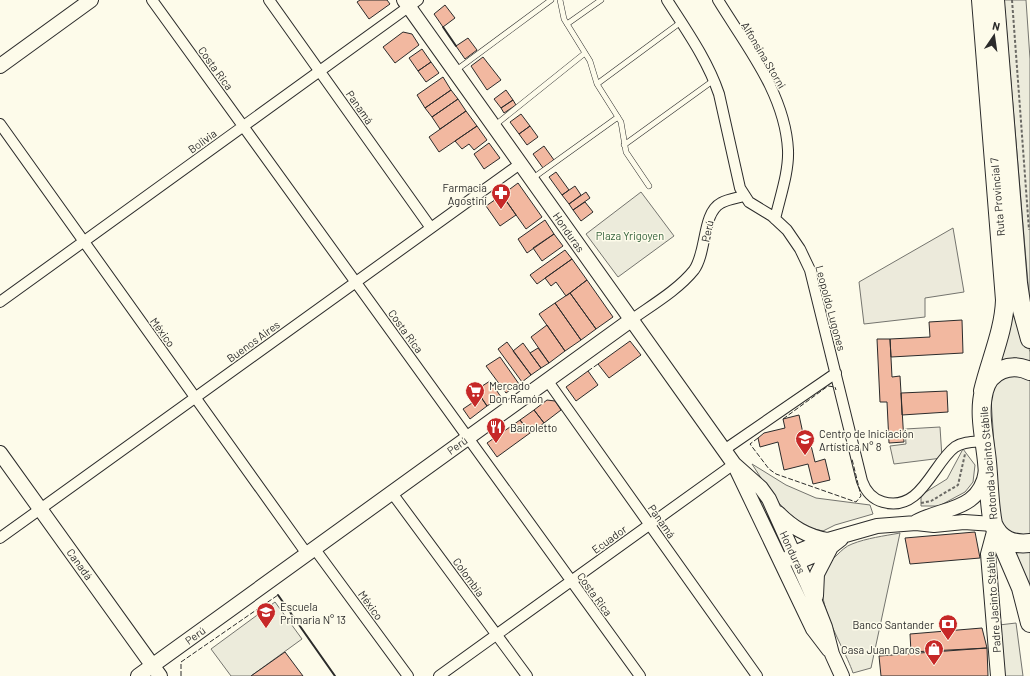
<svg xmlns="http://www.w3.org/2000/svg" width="1030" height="676" viewBox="0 0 1030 676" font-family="Barlow,sans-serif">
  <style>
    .green { fill: #ecebdb; stroke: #74746e }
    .parking { fill: #eceadb; stroke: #74746e }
    .building { fill: #f2b8a0; stroke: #2b2b2b }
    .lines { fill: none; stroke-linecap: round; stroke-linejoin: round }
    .lane-casing { stroke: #2b2b2b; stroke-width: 6 }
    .street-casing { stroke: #2b2b2b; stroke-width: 12 }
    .secondary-casing { stroke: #2b2b2b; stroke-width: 16 }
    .highway-casing { stroke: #2b2b2b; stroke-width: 20 }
    .path { stroke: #6a6964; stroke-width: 2; stroke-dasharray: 3 2; stroke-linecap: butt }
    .lane { stroke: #fdfbea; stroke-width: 5 }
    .street { stroke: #fdfbea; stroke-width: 10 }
    .secondary { stroke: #fdfbea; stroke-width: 14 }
    .highway { stroke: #fdfbea; stroke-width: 18 }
    .fence { stroke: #2b2b2b; stroke-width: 1; stroke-dasharray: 5 2; stroke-linecap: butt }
    .wall { stroke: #2b2b2b; stroke-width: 2 }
    .labels { text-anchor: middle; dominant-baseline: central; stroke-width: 3; stroke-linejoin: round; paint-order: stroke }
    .street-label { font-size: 11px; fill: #2b2b2b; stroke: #fdfbea }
    .poi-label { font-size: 11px; fill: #2b2b2b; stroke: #fdfbea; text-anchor: start }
    .park-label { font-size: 11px; fill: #34623c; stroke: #fdfbea }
  </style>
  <rect width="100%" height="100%" fill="#fdfbea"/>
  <path class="green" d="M1004 0H1026L1030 59V307Z
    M641 192 674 236 618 277 586 234Z
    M1013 294 1030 352V361L1014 358 996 364Z
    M1025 374 1030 377V537L1009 534 999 519 991 399 990 394 999 377Z
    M963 449 975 465 973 482 965 492 939 506H921V495L947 479Z
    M752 464 786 485 816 498 870 505 873 514 835 525 823 531 806 527 786 511 772 495Z
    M900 533 871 668 853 673C842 640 800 585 837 555 841 551 846 546 852 544 867 538 884 536 900 533Z
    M1010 551H1030V596Z
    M275 602 302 639 251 676H231L211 649Z
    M1016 623 1023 676H1004L999 625Z"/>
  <path class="parking" d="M953 228 964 292 925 298V317L864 324 859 282Z
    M940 427 942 458 894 464 890 446 906 444 905 429Z"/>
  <path class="building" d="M360 0H387L390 4 369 19 357 2Z
    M445 5 455 18 443 27 434 14Z
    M403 32 412 34 419 45 395 63 383 47Z
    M468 38 477 50 465 59 456 46Z
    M422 49 431 62 418 71 409 58Z
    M483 57 501 80 487 90 471 66Z
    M431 62 439 73 426 82 418 71Z
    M443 77 451 90 425 108 417 95Z
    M451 90 458 99 432 117 425 108Z
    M506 90 513 100 501 108 494 99Z
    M458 99 466 111 440 129 432 117Z
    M513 100 516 105 504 113 501 108Z
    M466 111 477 126 439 152 429 137Z
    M521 114 530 126 519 134 510 122Z
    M477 126 487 140 474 150 469 144 462 149 455 141Z
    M530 126 538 137 527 145 519 134Z
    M489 143 500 158 484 169 474 154Z
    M544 146 554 160 543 168 533 154Z
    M556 172 569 190 562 195 549 177Z
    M518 183 542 217 526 229 502 195Z
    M575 186 581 195 569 204 562 195Z
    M586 192 590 198 573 210 569 204Z
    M502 195 516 215 500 226 486 206Z
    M585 202 593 212 581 221 573 210Z
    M545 220 554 234 527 253 518 239Z
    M554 234 563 246 542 261 533 248Z
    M565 250 572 259 537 284 530 275Z
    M572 259 587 280 566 296 556 282 551 286 545 278Z
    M587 280 613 317 596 329 570 293Z
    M570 293 596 329 581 340 555 303Z
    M555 303 581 340 565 351 539 314Z
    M962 320 963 353 891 357 890 339 930 337 929 322Z
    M547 325 565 351 549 363 531 337Z
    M877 339H890L892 377 900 376 904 442 889 443 887 402H880Z
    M630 341 641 355 609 378 598 364Z
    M507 342 531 375 522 382 498 349Z
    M523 343 541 368 531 375 513 351Z
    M538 348 549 363 541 368 530 353Z
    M500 357 519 384 506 393 486 366Z
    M588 371 598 385 576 401 566 387Z
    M490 381 501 397 487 406 476 390Z
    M947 391 948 412 902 415 901 393Z
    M481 397 487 406 470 419 463 409Z
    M547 400 555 401 561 410 544 423 534 410Z
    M534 410 544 423 530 433 520 420Z
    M799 415 804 438 809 437 815 462 825 459 830 480 813 484 808 464 784 470 778 442 760 447 758 438 764 433 785 428 783 419Z
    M520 420 530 433 497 457 487 443Z
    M975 532 980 558 910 564 905 538Z
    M982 628 987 648 911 652 910 634Z
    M987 648 988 676H881L879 656Z
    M285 652 303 676H251Z"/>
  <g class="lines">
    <g class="lane-casing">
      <path id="lane" d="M560 0 564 19 590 61 597 84 621 122 626 152 649 186
        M567 24 601 0
        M455 71 551 0
        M597 84 681 22
        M494 126 585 53
        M624 145 714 80
        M533 178 618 117"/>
    </g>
    <g class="street-casing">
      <path id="street" d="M152 0 640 676
        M269 0 431 228
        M667 0C686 30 707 59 719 94L740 188 749 202 772 216 787 230 800 249 810 270 862 481C866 492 872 499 883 502 921 513 933 463 955 447 964 441 975 442 985 441
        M718 0C746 46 785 93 788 150 789 172 780 197 775 219
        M0 124 307 554
        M0 302 418 0
        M631 320C652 305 678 290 694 270 707 252 702 213 721 203 728 199 737 198 744 196
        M547 380 757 676
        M724 450 836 373
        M392 493 527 676
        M0 538 520 164
        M314 548 408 676
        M439 676 734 464"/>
    </g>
    <g class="secondary-casing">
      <path id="secondary" d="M404 0 734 464 761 488 769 499 814 599 825 627 832 654 842 676
        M0 66 91 0
        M0 453 160 676
        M736 468 813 629 829 650
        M778 513C792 527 806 536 827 540
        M916 522C944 507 980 511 986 471
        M995 528 988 554 998 676
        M798 562 827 550 841 539
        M783 563 794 553 821 542 877 526 916 523 934 525 964 522 993 524
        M816 596 817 574 831 547
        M138 676 631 320"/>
    </g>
    <g class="highway-casing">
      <path id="highway" d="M981 0 1005 300C1004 331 990 361 983 391
        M995 0 1018 283 1022 310 1030 339
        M1030 371C1011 362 989 370 984 391 978 413 985 440 987 462 989 482 989 504 993 524 1000 540 1013 545 1030 543
        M997 532 1021 588 1030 623"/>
    </g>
    <path class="path" d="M1012 0 1029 230
      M921 503 931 501 958 485 965 454"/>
    <use href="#lane" class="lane"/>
    <use href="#street" class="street"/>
    <use href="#secondary" class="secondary"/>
    <use href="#highway" class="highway"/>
    <path class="fence" d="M588 371 598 364
      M783 419 828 386 835 387 836 390
      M758 438 750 444 769 469 776 474 856 502 861 496 852 459
      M181 676V662L278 595"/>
    <path class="wall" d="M443 27 456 46
      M278 595 335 676"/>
  </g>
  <defs>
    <g id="pharmacy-pin" transform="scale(1)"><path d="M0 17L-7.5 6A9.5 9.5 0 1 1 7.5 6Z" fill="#c62828" stroke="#fdfbea"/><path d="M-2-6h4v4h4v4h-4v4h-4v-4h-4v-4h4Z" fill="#fff"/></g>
    <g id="supermarket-pin" transform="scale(1)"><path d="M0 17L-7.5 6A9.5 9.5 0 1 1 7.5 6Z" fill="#c62828" stroke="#fdfbea"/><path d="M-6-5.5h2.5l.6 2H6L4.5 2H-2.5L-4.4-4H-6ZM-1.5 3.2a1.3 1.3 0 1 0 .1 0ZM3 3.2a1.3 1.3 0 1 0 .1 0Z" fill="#fff"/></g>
    <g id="restaurant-pin" transform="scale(1)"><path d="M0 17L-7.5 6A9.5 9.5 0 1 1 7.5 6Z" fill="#c62828" stroke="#fdfbea"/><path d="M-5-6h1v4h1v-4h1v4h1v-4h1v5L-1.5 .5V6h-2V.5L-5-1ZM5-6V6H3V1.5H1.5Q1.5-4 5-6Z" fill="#fff"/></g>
    <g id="school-pin" transform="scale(1)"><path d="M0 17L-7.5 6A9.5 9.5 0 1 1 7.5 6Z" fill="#c62828" stroke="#fdfbea"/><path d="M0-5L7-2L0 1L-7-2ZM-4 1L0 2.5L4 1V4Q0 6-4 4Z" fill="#fff"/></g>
    <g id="bank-pin" transform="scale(1)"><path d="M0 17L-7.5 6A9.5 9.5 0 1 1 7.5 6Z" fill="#c62828" stroke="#fdfbea"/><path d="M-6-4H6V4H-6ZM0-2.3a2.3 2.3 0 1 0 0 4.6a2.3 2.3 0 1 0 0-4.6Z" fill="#fff"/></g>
    <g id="shop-pin" transform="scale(1)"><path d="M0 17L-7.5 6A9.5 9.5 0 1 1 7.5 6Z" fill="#c62828" stroke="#fdfbea"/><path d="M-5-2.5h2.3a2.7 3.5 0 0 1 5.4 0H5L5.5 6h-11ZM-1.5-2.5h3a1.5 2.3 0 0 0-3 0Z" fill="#fff"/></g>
  </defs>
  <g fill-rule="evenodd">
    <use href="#pharmacy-pin" x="501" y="193"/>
    <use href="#supermarket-pin" x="475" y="391"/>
    <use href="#restaurant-pin" x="496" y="427"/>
    <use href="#school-pin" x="805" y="439"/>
    <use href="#school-pin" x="266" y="612"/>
    <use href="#bank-pin" x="948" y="624"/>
    <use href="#shop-pin" x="934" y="649"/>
  </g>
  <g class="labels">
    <g class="street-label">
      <text transform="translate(764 55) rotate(59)">Alfonsina Storni</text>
      <text transform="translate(216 68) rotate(54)">Costa Rica</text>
      <text transform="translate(360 107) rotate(55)">Panamá</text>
      <text transform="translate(202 141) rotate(-36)">Bolivia</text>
      <text transform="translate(997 197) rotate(-95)">Ruta Provincial 7</text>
      <text transform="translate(707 231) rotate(-78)">Perú</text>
      <text transform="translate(569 232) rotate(55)">Honduras</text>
      <text transform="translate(831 308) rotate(75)">Leopoldo Lugones</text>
      <text transform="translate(406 331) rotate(54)">Costa Rica</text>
      <text transform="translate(163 332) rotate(54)">México</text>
      <text transform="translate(253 341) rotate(-36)">Buenos Aires</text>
      <text transform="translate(457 445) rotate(-36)">Perú</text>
      <text transform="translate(988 463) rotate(-95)">Rotonda Jacinto Stábile</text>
      <text transform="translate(662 521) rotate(55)">Panamá</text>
      <text transform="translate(609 539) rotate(-36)">Ecuador</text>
      <text transform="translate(793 552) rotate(65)">Honduras</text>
      <text transform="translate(80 564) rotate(54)">Canadá</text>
      <text transform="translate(469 577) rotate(54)">Colombia</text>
      <text transform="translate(595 594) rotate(54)">Costa Rica</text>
      <text transform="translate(993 602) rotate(-94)">Padre Jacinto Stábile</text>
      <text transform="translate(371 605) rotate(54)">México</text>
      <text transform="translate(195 635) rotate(-36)">Perú</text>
    </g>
    <g class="poi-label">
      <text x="487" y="187" text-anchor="end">Farmacia<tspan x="487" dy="13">Agostini</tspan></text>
      <text x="489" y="385">Mercado<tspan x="489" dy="13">Don Ramón</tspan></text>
      <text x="510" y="427">Bairoletto</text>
      <text x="819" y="433">Centro de Iniciación<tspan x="819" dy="13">Artística N° 8</tspan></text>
      <text x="280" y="606">Escuela<tspan x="280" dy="13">Primaria N° 13</tspan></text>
      <text x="934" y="624" text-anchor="end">Banco Santander</text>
      <text x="920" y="649" text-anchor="end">Casa Juan Daros</text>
    </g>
    <g class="park-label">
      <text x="630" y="235">Plaza Yrigoyen</text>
    </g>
  </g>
  <g transform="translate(994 36) rotate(13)" stroke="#fdfbea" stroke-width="3" paint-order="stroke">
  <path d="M0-3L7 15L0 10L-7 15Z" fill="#2b2b2b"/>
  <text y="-6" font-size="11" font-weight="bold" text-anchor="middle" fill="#2b2b2b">N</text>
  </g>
</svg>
